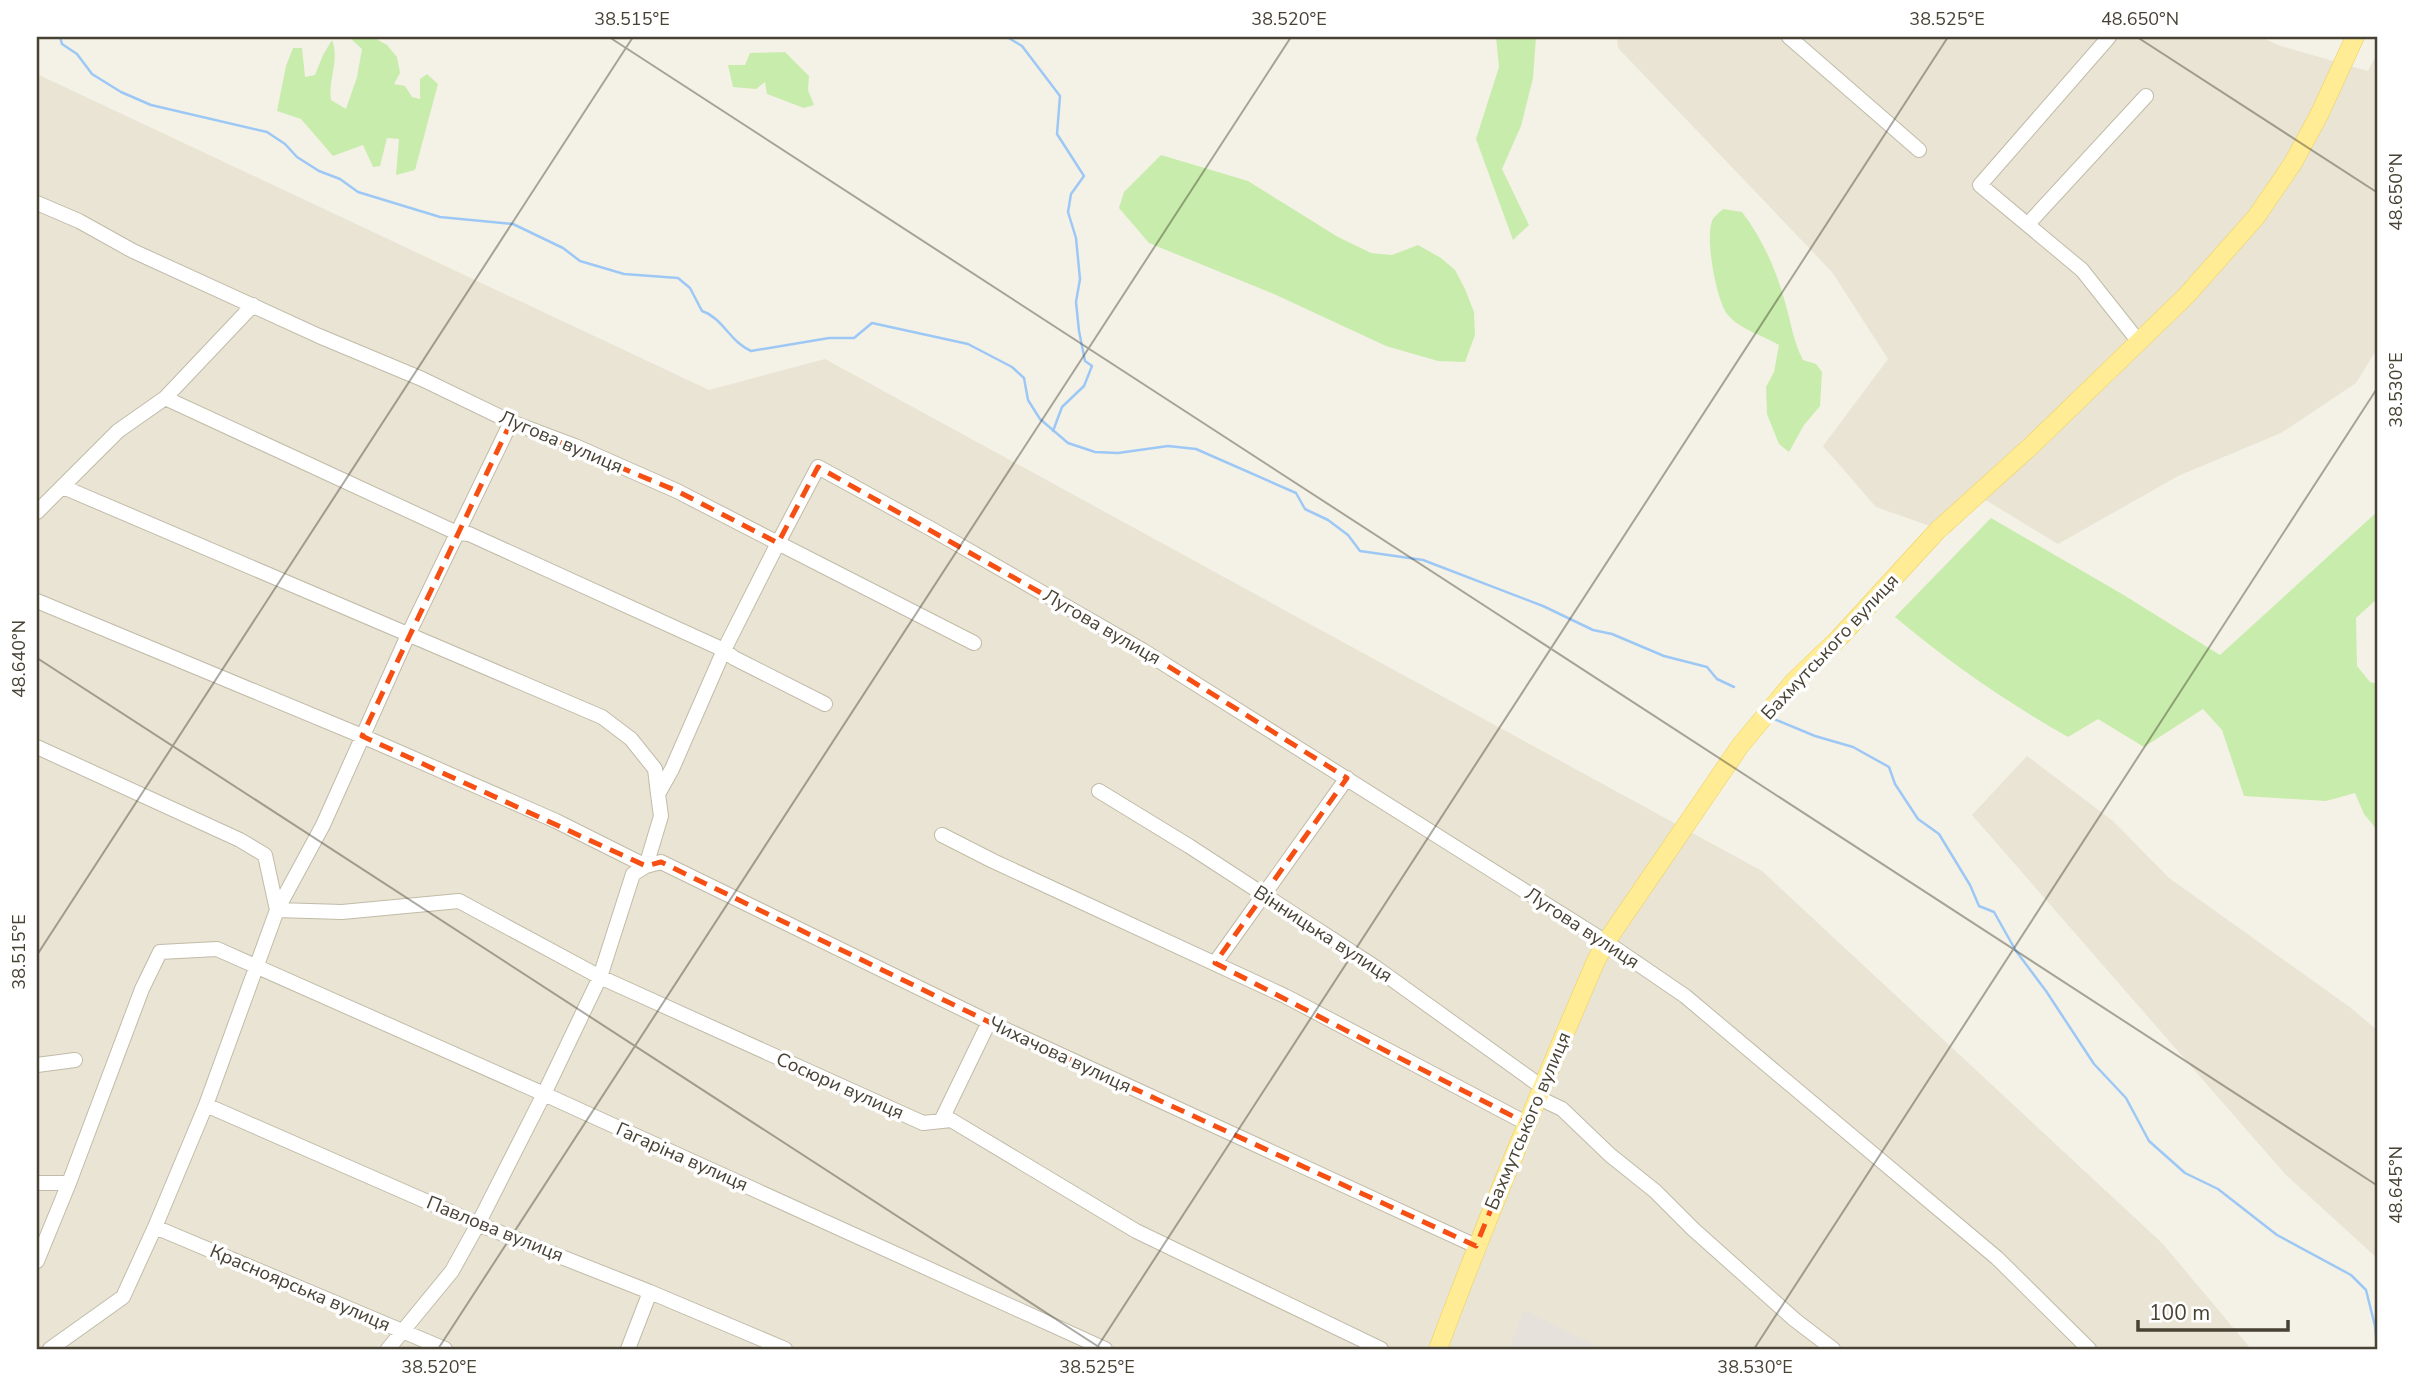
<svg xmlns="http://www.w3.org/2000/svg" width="2415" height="1386" viewBox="0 0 2415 1386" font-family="'Nunito Sans',sans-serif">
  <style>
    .residential { fill: #e9e4d3 }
    .industrial { fill: #e6e2db }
    .green { fill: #c8ecab }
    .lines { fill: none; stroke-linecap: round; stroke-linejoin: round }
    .stream { stroke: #9dc8f6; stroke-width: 2.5 }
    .minor-casing { stroke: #c1bba8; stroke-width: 16 }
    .major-casing { stroke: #edd15b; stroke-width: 19 }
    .minor { stroke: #fff; stroke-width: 14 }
    .major { stroke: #ffec94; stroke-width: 18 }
    .marked { fill: none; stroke: #f64f14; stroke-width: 5; stroke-dasharray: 14 9; stroke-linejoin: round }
    .ticks { fill: none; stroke: #484235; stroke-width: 2; stroke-opacity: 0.45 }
    .labels { text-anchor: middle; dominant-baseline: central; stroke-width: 7; stroke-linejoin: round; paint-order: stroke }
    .street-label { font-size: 19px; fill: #484235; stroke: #fff }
    .neatline { fill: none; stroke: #484235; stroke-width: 2.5 }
    .ticks-label { font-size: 18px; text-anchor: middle; fill: #484235 }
  </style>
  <rect width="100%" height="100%" fill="#f4f2e6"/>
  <path class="residential" d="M1617 37H2260L2281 46 2368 71 2378 52V347L2356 383 2281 433 2178 476 2058 544 1984 499 1950 533 1876 507 1823 446 1888 359 1832 272 1618 48Z
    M37 74 709 390 825 359 1762 871 2163 1244 2251 1349H37Z
    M2027 756 2113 821 2169 878 2351 1008 2378 1031V1259L2285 1174 1972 815Z"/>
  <path class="industrial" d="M1524 1310 1604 1349H1508Z"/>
  <path class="green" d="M349 37H373L387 45 397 57 400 73 394 84 405 86 412 97 420 99V79L427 74 438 84 415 170 396 175 399 139 387 138 380 166 373 167 363 145 333 156 301 119 277 111 286 66 293 48H302L305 77 315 75 323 55 332 40C340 61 328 78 331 100L346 109 357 77 362 49Z
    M1496 37H1536L1533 78 1521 126 1502 169 1529 225 1513 240 1476 139 1499 67Z
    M785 52 809 76 808 90 814 105 804 108 767 94 765 82 756 89 733 87 728 65H745L750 53Z
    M1161 155 1248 181 1338 237 1371 253 1392 255 1418 245 1441 258 1455 270 1465 289 1474 312 1475 335 1465 362 1438 361 1386 346 1274 294 1149 243 1119 208 1124 192Z
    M1723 209 1742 212C1762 238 1776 269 1785 302 1791 322 1793 341 1803 360L1816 364 1822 372 1820 406 1804 425 1789 452 1779 444 1767 414 1766 387 1774 372 1779 345C1764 336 1739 329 1728 315 1716 301 1705 237 1712 221 1714 216 1719 213 1723 209Z
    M2378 511V598L2356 618 2357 666 2370 682 2378 684V831L2364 814 2355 793 2326 801 2244 796 2222 730 2203 709 2144 747 2098 719 2068 737C2005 701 1951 664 1895 617L1991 518 2122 594 2220 655Z"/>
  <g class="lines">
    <path class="stream" d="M60 37 62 44 77 54 92 74 121 92 151 105 267 132 285 144 297 157 319 171 340 179 358 192 440 217 513 224 563 248 580 261 624 274 678 278 690 288 702 311C723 318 730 342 751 351L829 338H854L872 323 968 344 1012 367 1024 378 1028 400 1040 419 1068 443 1095 452 1118 453 1168 446 1196 449 1296 493 1305 509 1328 520 1348 535 1360 551 1423 560 1543 606 1593 630 1612 634 1664 656 1707 667 1717 679 1734 687
      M1007 37 1022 46 1060 96 1057 134 1084 176 1071 194 1068 212 1076 238 1080 279 1076 302 1079 331 1085 361 1092 366 1084 386 1062 407 1053 431
      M1774 719 1815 736 1853 747 1889 767 1895 784 1918 819 1939 834 1970 885 1979 906 1994 912 2016 951 2046 991 2094 1064 2126 1098 2149 1141 2185 1173 2218 1189 2277 1235 2351 1275 2366 1290 2375 1326 2377 1349"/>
    <g class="minor-casing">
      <path id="minor" d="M1789 37 1919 150
        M2109 37 1980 185 2082 270 2139 342
        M37 203 79 221 133 251 319 336 422 379 511 422 575 446 677 491 778 543 818 467 933 530 1142 650 1606 942 1685 996 1997 1258 2089 1349
        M2028 224 2146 96
        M165 398 457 533 469 534 724 650 734 658 825 704
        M63 487 602 717 631 739 655 769 658 794
        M37 512 118 431 165 398 253 305
        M37 601 362 736 556 821 646 866 661 862 989 1022 1476 1246
        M37 747 240 840 265 855 277 910 342 912 459 901 600 977 923 1123 951 1120 1136 1231 1381 1349
        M1099 791 1189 846 1375 967 1542 1087
        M942 835 993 861 1285 996 1526 1123
        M1215 963 1347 778
        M37 1065 75 1060
        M1537 1097 1562 1109 1610 1155 1655 1191 1693 1229 1795 1320 1833 1349
        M206 1105 478 1224 650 1292 785 1349
        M941 1121 989 1022
        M37 1183H69
        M155 1227 445 1349
        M37 1261 69 1183 142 989 160 952 217 949 544 1094 1105 1349
        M50 1349 123 1297 155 1227 206 1105 277 910 323 825 408 635 511 422
        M388 1349 452 1271 478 1224 544 1094 600 977 633 874 646 866 661 816 658 794 672 769 724 650 778 543 974 643
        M628 1349 650 1292"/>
    </g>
    <g class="major-casing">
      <path id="major" d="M1438 1349C1486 1219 1540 1091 1595 963L1606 942 1740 746 1794 681 1839 638 1937 531 2032 445 2186 296 2256 217 2293 163 2319 115 2355 37"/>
    </g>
    <use href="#minor" class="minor"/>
    <use href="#major" class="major"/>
  </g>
  <path class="marked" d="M511 422 677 491 778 543 818 467 1142 650 1347 778 1215 963 1526 1123 1476 1246 989 1022 661 862 646 866 362 736Z"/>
  <path class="ticks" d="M609 37 2378 1186M2137 37 2378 193M37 658 1102 1349M37 955 633 37M438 1349 1291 37M1096 1349 1948 37M1754 1349 2378 387"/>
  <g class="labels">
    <g class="street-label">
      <text transform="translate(561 442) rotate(23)">Лугова вулиця</text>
      <text transform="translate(1102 627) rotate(30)">Лугова вулиця</text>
      <text transform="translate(1830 647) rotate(-47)">Бахмутського вулиця</text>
      <text transform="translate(1582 928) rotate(33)">Лугова вулиця</text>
      <text transform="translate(1323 934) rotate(33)">Вінницька вулиця</text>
      <text transform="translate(1060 1055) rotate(25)">Чихачова вулиця</text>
      <text transform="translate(840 1086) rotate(24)">Сосюри вулиця</text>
      <text transform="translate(1528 1121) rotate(-67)">Бахмутського вулиця</text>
      <text transform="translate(682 1157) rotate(24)">Гагаріна вулиця</text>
      <text transform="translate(495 1229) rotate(22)">Павлова вулиця</text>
      <text transform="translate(300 1288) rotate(23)">Красноярська вулиця</text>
    </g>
  </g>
  <rect width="2415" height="1386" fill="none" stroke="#ffffff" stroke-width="77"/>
  <path d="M2138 1320v10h150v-10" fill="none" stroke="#484235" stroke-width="3.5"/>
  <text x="2149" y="1320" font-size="21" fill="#484235" stroke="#ffffff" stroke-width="5" paint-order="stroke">100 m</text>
  <rect x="38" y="38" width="2338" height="1310" class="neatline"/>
  <g class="ticks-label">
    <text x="632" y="25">38.515°E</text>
    <text x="1289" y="25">38.520°E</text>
    <text x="1947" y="25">38.525°E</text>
    <text x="2140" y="25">48.650°N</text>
    <text transform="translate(2396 192) rotate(-90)" y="6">48.650°N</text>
    <text transform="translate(2396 390) rotate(-90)" y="6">38.530°E</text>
    <text transform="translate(19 659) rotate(-90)" y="6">48.640°N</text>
    <text transform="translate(19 952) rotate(-90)" y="6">38.515°E</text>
    <text transform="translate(2396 1185) rotate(-90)" y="6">48.645°N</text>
    <text x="439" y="1373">38.520°E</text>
    <text x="1097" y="1373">38.525°E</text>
    <text x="1755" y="1373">38.530°E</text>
  </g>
</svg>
